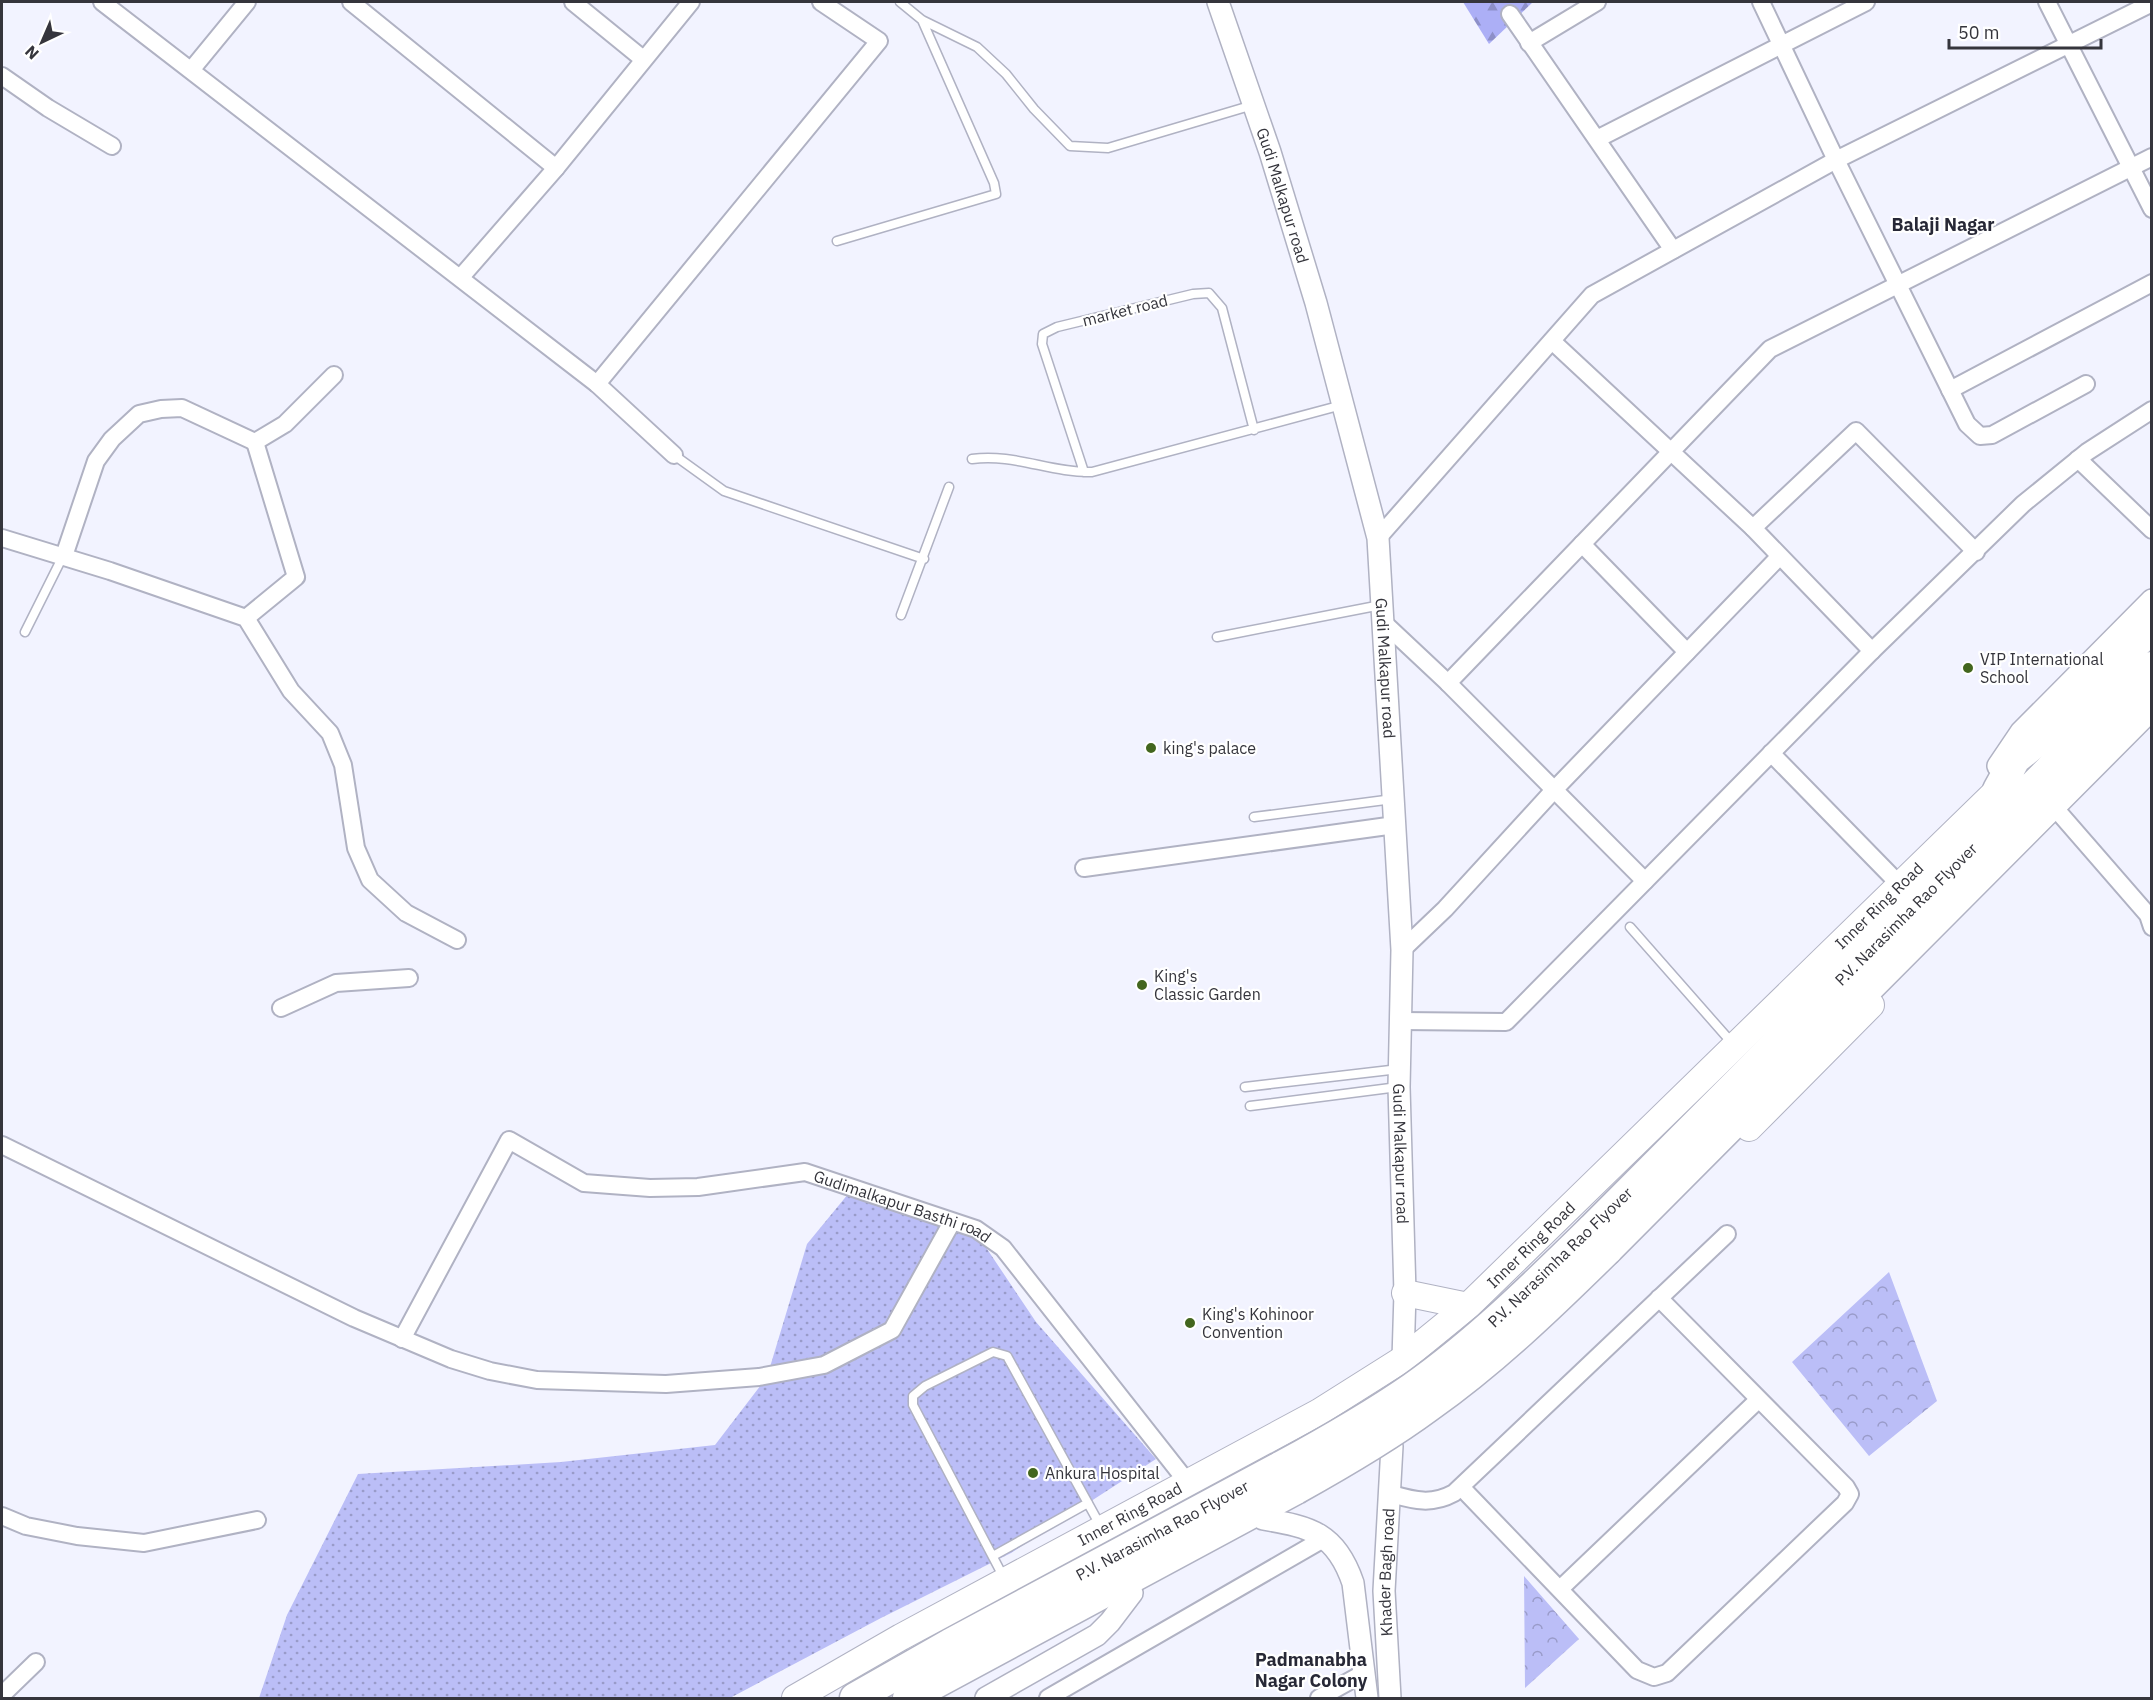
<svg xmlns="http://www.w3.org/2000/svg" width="2153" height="1700" viewBox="0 0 2153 1700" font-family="'IBM Plex Sans',sans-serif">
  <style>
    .grass { fill: url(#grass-dots) }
    .forest { fill: url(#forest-firs) }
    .park { fill: url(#park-crowns) }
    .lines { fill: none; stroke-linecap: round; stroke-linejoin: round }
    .service-casing { stroke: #b0b2c3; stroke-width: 11 }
    .minor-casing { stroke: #b0b2c3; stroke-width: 20 }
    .tertiary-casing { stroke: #b0b2c3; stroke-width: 24 }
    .primary-casing { stroke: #b0b2c3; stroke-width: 28 }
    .motorway-casing { stroke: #b0b2c3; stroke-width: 33 }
    .service { stroke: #fff; stroke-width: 8 }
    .minor { stroke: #fff; stroke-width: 16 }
    .tertiary { stroke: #fff; stroke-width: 21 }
    .primary { stroke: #fff; stroke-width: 26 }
    .motorway { stroke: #fff; stroke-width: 30 }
    .motorway-bridge-casing { stroke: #b0b2c3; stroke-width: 33; stroke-linecap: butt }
    .motorway-bridge { stroke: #fff; stroke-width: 30 }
    .poi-dot { fill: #43661e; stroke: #fff; stroke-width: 2 }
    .labels { text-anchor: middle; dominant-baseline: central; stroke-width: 4.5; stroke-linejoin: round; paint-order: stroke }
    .street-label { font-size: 16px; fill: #35353c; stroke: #fff }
    .poi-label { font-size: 16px; fill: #35353c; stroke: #fff; text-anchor: start }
    .neighbourhood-label { font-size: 18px; font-weight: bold; fill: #272836; stroke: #fff }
  </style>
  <defs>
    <pattern id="grass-dots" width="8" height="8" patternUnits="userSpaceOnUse" patternTransform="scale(1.5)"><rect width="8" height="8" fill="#bbbef7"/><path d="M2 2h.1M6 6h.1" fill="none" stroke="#999bc9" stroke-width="1.8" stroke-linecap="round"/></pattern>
    <pattern id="forest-firs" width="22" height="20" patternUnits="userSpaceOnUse" patternTransform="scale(1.5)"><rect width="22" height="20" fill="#acaff6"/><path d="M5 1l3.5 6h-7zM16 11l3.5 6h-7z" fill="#8d8fc8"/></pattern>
    <pattern id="park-crowns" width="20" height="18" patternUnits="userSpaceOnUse" patternTransform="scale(1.5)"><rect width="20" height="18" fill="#bbbef7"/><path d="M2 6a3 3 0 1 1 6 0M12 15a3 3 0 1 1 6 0" fill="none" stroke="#999bc9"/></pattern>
  </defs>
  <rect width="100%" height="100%" fill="#f2f3ff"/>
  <path class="grass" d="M853 1188 981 1240 1036 1322 1156 1459 1011 1553 881 1618 730 1698H259L287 1615 358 1474 561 1462 715 1445 767 1377 807 1244Z"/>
  <path class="forest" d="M1463 2H1533L1489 44Z"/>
  <path class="park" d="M1889 1272 1937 1401 1869 1456 1792 1362Z
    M1524 1576 1579 1639 1525 1688Z"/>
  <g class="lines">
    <g class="service-casing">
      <path id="service" d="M900 2 922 20 977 47 1006 74 1034 109 1070 146 1108 148 1253 105
        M837 241 996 194 994 183 922 20
        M674 455 724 491 924 559
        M972 459C1013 453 1051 473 1092 472L1342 405
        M1084 472 1042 344 1043 334 1057 327 1193 294 1209 293 1222 308 1254 430
        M901 615 949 487
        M25 632 63 556
        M1217 637 1381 605
        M1254 817 1393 799
        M1630 927 1733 1044
        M1245 1087 1399 1069
        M1250 1106 1398 1087
        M993 1556 1088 1503
        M1004 1578 913 1405V1396L925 1386 993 1352 1007 1356 1101 1527"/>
    </g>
    <g class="minor-casing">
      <g id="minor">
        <path d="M102 2 597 384 674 455"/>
        <path d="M351 2 556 168"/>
        <path d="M573 2 643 59"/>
        <path d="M1761 2 1836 160 1967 424 1980 436 1992 435 2086 384"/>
        <path d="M2047 2 2152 209"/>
        <path d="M1510 14 1673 250"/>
        <path d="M1529 43 1597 2"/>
        <path d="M192 69 247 2"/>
        <path d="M2 76 48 108 112 146"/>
        <path d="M1597 139 1866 2"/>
        <path d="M461 277 556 168 691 2"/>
        <path d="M1552 341 1753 528 1872 651"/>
        <path d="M597 384 879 41 821 2"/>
        <path d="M1950 390 2152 283"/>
        <path d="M2078 459 2152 530"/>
        <path d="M1753 528 1856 431 1976 552"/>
        <path d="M2 538 110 571 246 618 291 691 330 733 343 765 356 848 370 880 406 913 457 940"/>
        <path d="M1378 538 1592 295 1836 160 2152 3"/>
        <path d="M1582 544 1687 652"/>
        <path d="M64 556 96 461 112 439 139 414 161 409 182 408 255 442 285 424 334 375"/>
        <path d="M246 618 296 577 255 442"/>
        <path d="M1383 622 1448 683 1645 881"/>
        <path d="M1448 683 1770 349 2152 157"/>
        <path d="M1771 753 1900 885"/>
        <path d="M2055 808 2148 915 2152 927"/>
        <path d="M1084 868 1395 825"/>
        <path d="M1402 950 1445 909 1554 790 1779 557"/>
        <path d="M281 1008 336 983 409 978"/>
        <path d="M1401 1021 1506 1022 1872 651 2023 504 2087 452 2152 410"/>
        <path d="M2 1145 354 1318 451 1359 490 1371 537 1380 666 1384 759 1377 824 1365 892 1330 952 1222"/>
        <path id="s1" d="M402 1339 509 1140 584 1183 650 1188 698 1187 805 1172 976 1229 1003 1248 1188 1483"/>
        <path d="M1461 1487 1637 1670 1654 1677 1667 1673 1845 1503 1850 1494 1846 1487 1659 1298"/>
        <path d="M1388 1493C1413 1500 1430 1506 1454 1493L1727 1234"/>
        <path d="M2 1516 26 1526 77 1536 144 1543 257 1520"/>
        <path d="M1560 1589 1758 1400"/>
        <path d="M2 1695 36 1662"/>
        <path d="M1048 1698 1325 1538"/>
        <path d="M1319 1698 1364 1673"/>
      </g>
    </g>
    <g class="tertiary-casing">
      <g id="tertiary">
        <path id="s2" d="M1218 2 1270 152 1316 303 1378 538 1402 950 1399 1087 1405 1293 1403 1359"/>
        <path d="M1998 766 2021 732 2152 600"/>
        <path d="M1263 1519C1311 1527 1336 1533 1353 1583L1367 1698"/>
        <path d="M986 1698 1097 1635 1110 1622 1132 1593"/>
        <path id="s3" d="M1390 1698 1384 1591 1392 1446"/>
      </g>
    </g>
    <g class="primary-casing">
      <g id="primary">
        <path d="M1749 1128 1871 1005"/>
        <path d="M1405 1293 1468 1306"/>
        <path id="s4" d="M795 1698 901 1637 1319 1412 1403 1359 1468 1306 2011 777"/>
      </g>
    </g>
    <g class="motorway-casing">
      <g id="motorway">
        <path d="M1998 790 2015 759 2044 736 2152 627"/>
        <path id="s5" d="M1591 1230 2152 667"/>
        <path d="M1607 1250 2152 703"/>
        <path id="s6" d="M855 1698 950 1644 1282 1466"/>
        <path d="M908 1698 1296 1489"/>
      </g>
    </g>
    <use href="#service" class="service"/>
    <use href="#minor" class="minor"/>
    <use href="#tertiary" class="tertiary"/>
    <use href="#primary" class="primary"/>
    <use href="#motorway" class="motorway"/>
    <g class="motorway-bridge-casing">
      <path id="motorway-bridge" d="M1282 1466C1326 1442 1370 1417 1412 1388 1477 1342 1534 1286 1591 1230
        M1296 1489C1341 1464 1386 1438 1428 1407 1493 1361 1550 1306 1607 1250"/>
    </g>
    <use href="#motorway-bridge" class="motorway-bridge"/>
  </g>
  <g class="poi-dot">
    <circle cx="1968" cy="668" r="6"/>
    <circle cx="1151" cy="748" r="6"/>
    <circle cx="1142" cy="985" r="6"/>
    <circle cx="1190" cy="1323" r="6"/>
    <circle cx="1033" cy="1473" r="6"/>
  </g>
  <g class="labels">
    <g class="street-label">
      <text stroke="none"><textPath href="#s2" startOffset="204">Gudi Malkapur road</textPath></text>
      <text transform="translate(1125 310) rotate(-14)">market road</text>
      <text stroke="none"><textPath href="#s2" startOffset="690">Gudi Malkapur road</textPath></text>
      <text stroke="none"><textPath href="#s4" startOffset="1354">Inner Ring Road</textPath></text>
      <text stroke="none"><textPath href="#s5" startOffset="446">P.V. Narasimha Rao Flyover</textPath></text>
      <text stroke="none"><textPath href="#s2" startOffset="1176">Gudi Malkapur road</textPath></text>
      <text stroke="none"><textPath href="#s1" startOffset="638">Gudimalkapur Basthi road</textPath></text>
      <text stroke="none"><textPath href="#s4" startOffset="868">Inner Ring Road</textPath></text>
      <text transform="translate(1560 1257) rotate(-44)">P.V. Narasimha Rao Flyover</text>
      <text stroke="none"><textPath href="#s4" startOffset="382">Inner Ring Road</textPath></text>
      <text stroke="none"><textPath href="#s6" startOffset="350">P.V. Narasimha Rao Flyover</textPath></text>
      <text stroke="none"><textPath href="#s3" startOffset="126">Khader Bagh road</textPath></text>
    </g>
    <g class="poi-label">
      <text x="1980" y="659">VIP International<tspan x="1980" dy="18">School</tspan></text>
      <text x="1163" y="748">king's palace</text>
      <text x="1154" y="976">King's<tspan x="1154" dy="18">Classic Garden</tspan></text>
      <text x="1202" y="1314">King's Kohinoor<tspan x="1202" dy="18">Convention</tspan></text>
      <text x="1045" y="1473">Ankura Hospital</text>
    </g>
    <g class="neighbourhood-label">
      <text x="1943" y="224">Balaji Nagar</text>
      <text x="1311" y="1659">Padmanabha<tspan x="1311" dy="21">Nagar Colony</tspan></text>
    </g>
  </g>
  <rect width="2153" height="1700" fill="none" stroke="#35353c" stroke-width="6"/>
  <g transform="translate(42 42) rotate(224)" stroke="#ffffff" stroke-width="4.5" paint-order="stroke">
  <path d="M0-4.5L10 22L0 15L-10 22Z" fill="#35353c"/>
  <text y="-9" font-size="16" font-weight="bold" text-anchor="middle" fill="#35353c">N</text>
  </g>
  <path d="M1949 39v9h152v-9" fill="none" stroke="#35353c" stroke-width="3"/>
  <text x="1958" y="39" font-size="18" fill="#35353c" stroke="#ffffff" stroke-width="4.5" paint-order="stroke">50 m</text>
</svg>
